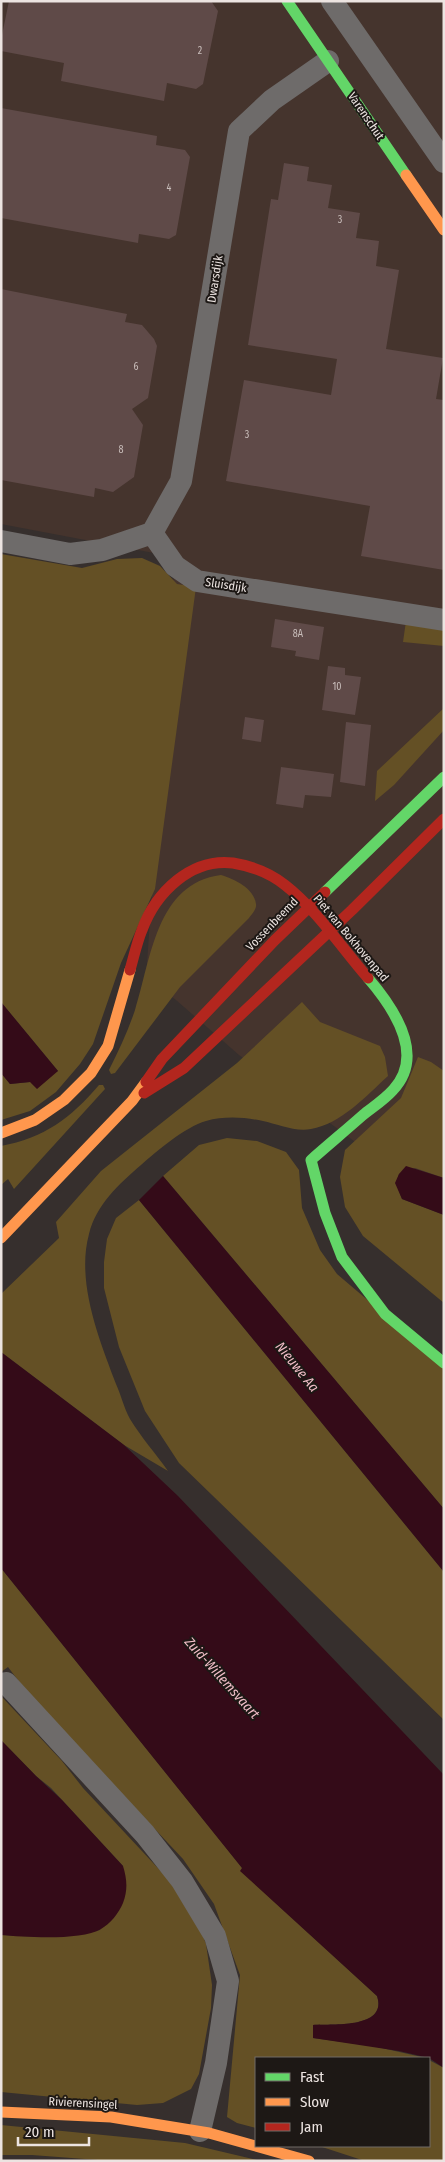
<svg xmlns="http://www.w3.org/2000/svg" width="445" height="2162" viewBox="0 0 445 2162" font-family="'Fira Sans Condensed',sans-serif">
  <style>
    .built { fill: #45342d }
    .green { fill: #645025 }
    .water { fill: #340b18 }
    .building { fill: #5f4a48 }
    .lines { fill: none; stroke-linecap: round; stroke-linejoin: round }
    .street { stroke: #6e6b6a; stroke-width: 22 }
    .fast { stroke: #63d668; stroke-width: 11 }
    .slow { stroke: #ff974d; stroke-width: 11 }
    .jam { stroke: #b3261e; stroke-width: 11 }
    .labels { text-anchor: middle; dominant-baseline: central; stroke-width: 4; stroke-linejoin: round; paint-order: stroke }
    .number-label { font-size: 10px; fill: #c9bebb }
    .street-label { font-size: 12px; fill: #ece4e1; stroke: #1d1815 }
    .water-label { font-size: 14px; font-style: italic; fill: #f1bec8; stroke: #1d1815 }
  </style>
  <rect width="100%" height="100%" fill="#362f2d"/>
  <path class="built" d="M1 1H444V1186L386 1165 239 1055 176 1000 146 978 175 557 1 524Z"/>
  <path class="green" d="M1 554 82 568 117 559 142 558 160 566 177 584 196 587 155 889 121 963 93 1044 80 1064 56 1092 30 1111 1 1120V1073L10 1084 30 1082 58 1071 1 1002Z
    M406 621 444 627V646L403 642Z
    M444 708V730L394 785 375 801 377 771Z
    M221 875C234 879 254 888 256 904 257 909 251 915 249 918L180 987 115 1073 111 1074 109 1070C119 1050 128 1031 135 1010 151 960 156 883 221 875Z
    M302 1002 320 1022 380 1046 385 1057 388 1076C366 1096 341 1124 311 1129 295 1132 277 1124 263 1121 244 1117 224 1116 206 1121 185 1127 157 1151 141 1165 119 1184 96 1205 89 1234 76 1282 99 1339 116 1384 121 1395 124 1408 130 1419 141 1437 156 1454 168 1471L124 1445 1 1352V1294L59 1238 56 1222 101 1171 237 1063Z
    M418 1057 431 1062 444 1071V1178L415 1168 399 1174 396 1183 402 1199 444 1215V1303L363 1236 345 1207 340 1177 345 1150 401 1098Z
    M99 1085H103L105 1089 14 1189 8 1179 1 1185V1146C44 1138 71 1118 99 1085Z
    M227 1138 257 1141 286 1152 299 1170 302 1208 320 1250 337 1274 444 1365V1509L163 1176 199 1145Z
    M139 1200 444 1572V1720L179 1463 145 1411 119 1347 104 1288V1262L107 1239 116 1218Z
    M1 1568 243 1869 241 1871 377 1996C388 2029 332 2024 314 2025L313 2038 373 2046 426 2058H256V2128L237 2123 227 2117 240 1975 214 1904 183 1859 30 1696 8 1667 1 1672Z
    M1 1696 62 1761 83 1788 169 1880 197 1920 206 1944 212 1985 211 2008 199 2074 191 2089 163 2103 137 2105 1 2092V1935C35 1937 67 1938 100 1930L123 1866 51 1788 36 1776 1 1740Z
    M429 2060 444 2068V2161H365L319 2146H429Z
    M1 2125 185 2143 261 2161H111L32 2155H1Z"/>
  <path class="water" d="M1 1002 58 1071 37 1089 30 1082 10 1084 1 1073Z
    M406 1166 444 1178V1215L402 1199 395 1183 399 1174Z
    M163 1176 444 1509V1572L139 1200Z
    M1 1352 124 1445 178 1496 444 1775V2068L429 2058 399 2051 313 2038V2025C332 2024 388 2029 377 1996L240 1871 242 1868 1 1568Z
    M1 1740 36 1776 62 1800 123 1866C127 1879 128 1890 123 1903 119 1913 110 1924 101 1929 81 1941 25 1937 1 1935Z"/>
  <path class="building" d="M9 1H211L218 11 203 84 196 89 167 83 164 101 61 81 64 63 1 51V40Z
    M1 108 157 136 156 145 185 150 190 157 176 235 169 239 139 234 138 243 1 218Z
    M284 163 309 167 307 181 332 185 328 208 360 213 356 238 379 241 376 266 399 270 386 349 443 358 436 399 444 400V570L361 556 370 506 226 481 244 380 331 395 337 359 248 345 271 199 278 200Z
    M1 289 127 314 125 322 142 325 154 339 157 346 148 398 132 409 143 425 134 477 113 492 95 488 94 497 1 480Z
    M275 619 324 627 319 660 295 656 296 651 271 647Z
    M328 666 345 668V675L361 677 355 715 322 710Z
    M245 717 264 720 261 742 242 739Z
    M346 722 371 725 365 786 340 782Z
    M281 767 334 774 331 797 305 795 303 808 276 804Z"/>
  <g class="lines">
    <path class="street" d="M332 1 444 162
      M152 533 181 481 239 131 272 100 328 61
      M1 541 70 554 102 550 152 533 175 566 197 581 444 620
      M6 1683 145 1834 182 1881 215 1936 228 1981 216 2063 200 2131"/>
    <path class="fast" d="M287 1 406 175
      M325 892 444 777
      M368 978C393 1007 426 1055 393 1090 384 1100 373 1107 363 1115 346 1130 328 1145 311 1160L325 1213 342 1257 385 1314 444 1363"/>
    <path class="slow" d="M406 175 444 230
      M1 1133 35 1120 64 1100 91 1073 108 1046 130 970
      M1 1238 132 1101 146 1082
      M1 2112 111 2117 209 2133 309 2161"/>
    <path class="jam" d="M130 970C134 956 137 942 142 930 156 892 191 858 233 863 251 866 270 873 285 885 317 910 341 947 368 978
      M146 1082 162 1059 275 940 325 892
      M144 1093 184 1068 352 910 444 819"/>
  </g>
  <g class="labels">
    <g class="number-label">
      <text x="200" y="51">2</text>
      <text x="169" y="188">4</text>
      <text x="340" y="220">3</text>
      <text x="136" y="367">6</text>
      <text x="247" y="435">3</text>
      <text x="121" y="450">8</text>
      <text x="298" y="634">8A</text>
      <text x="337" y="687">10</text>
    </g>
    <g class="street-label">
      <text transform="translate(366 116) rotate(56)">Varenschut</text>
      <text transform="translate(215 279) rotate(-81)">Dwarsdijk</text>
      <text transform="translate(226 585) rotate(9)">Sluisdijk</text>
      <text transform="translate(272 924) rotate(-46)">Vossenbeemd</text>
      <text transform="translate(351 938) rotate(50)">Piet van Bokhovenpad</text>
      <text transform="translate(83 2103) rotate(3)">Rivierensingel</text>
    </g>
    <g class="water-label">
      <text transform="translate(297 1367) rotate(51)">Nieuwe Aa</text>
      <text transform="translate(222 1678) rotate(48)">Zuid-Willemsvaart</text>
    </g>
  </g>
  <rect width="445" height="2162" fill="none" stroke="#ece4e1" stroke-width="5"/>
  <rect x="255" y="2057" width="175" height="90" fill="#1d1815" stroke="#706a67"/>
  <rect x="265" y="2073" width="25" height="8" fill="#63d668" stroke="#706a67"/>
  <text x="300" y="2082" font-size="15" fill="#ece4e1">Fast</text>
  <rect x="265" y="2098" width="25" height="8" fill="#ff974d" stroke="#706a67"/>
  <text x="300" y="2107" font-size="15" fill="#ece4e1">Slow</text>
  <rect x="265" y="2123" width="25" height="8" fill="#b3261e" stroke="#706a67"/>
  <text x="300" y="2132" font-size="15" fill="#ece4e1">Jam</text>
  <path d="M18 2137v8h71v-8" fill="none" stroke="#ece4e1" stroke-width="2.5"/>
  <text x="25" y="2137" font-size="15" fill="#ece4e1" stroke="#1d1815" stroke-width="4" paint-order="stroke">20 m</text>
</svg>
